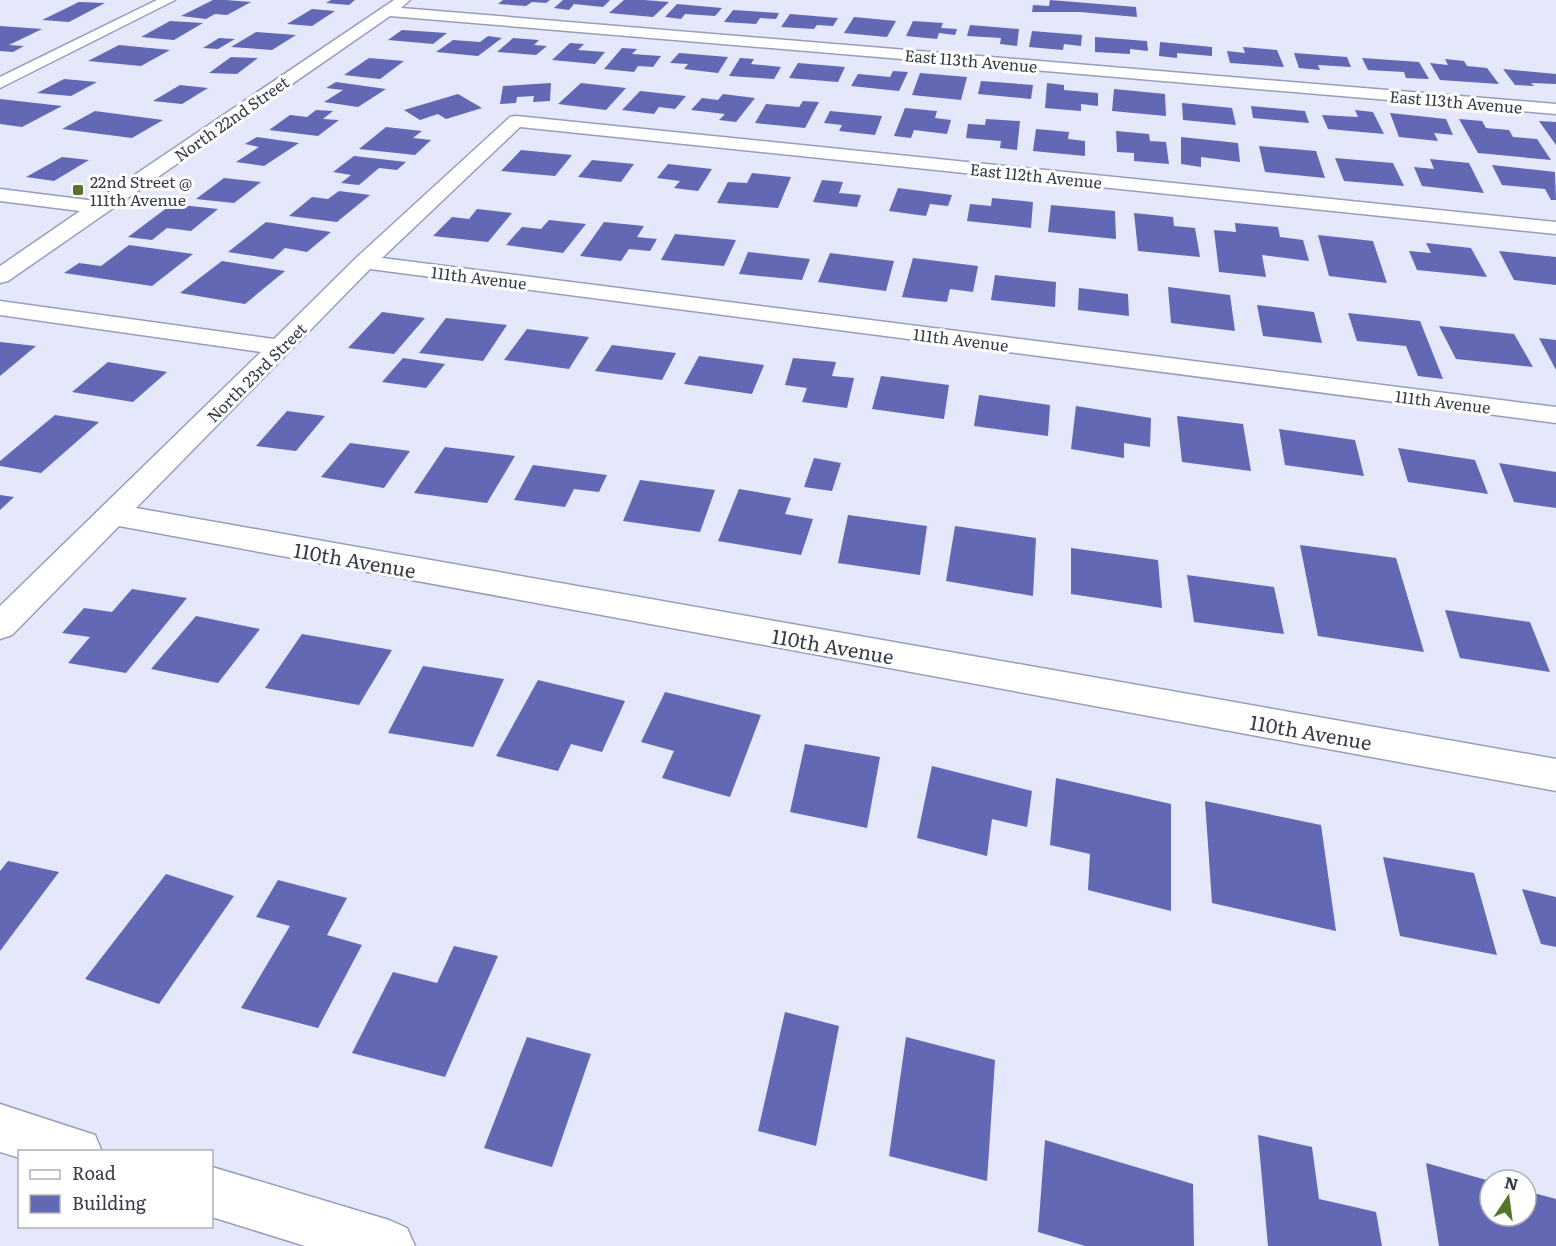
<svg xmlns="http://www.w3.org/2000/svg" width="1556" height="1246" viewBox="0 0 1556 1246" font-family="Literata,serif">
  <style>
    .building { fill: #6268b4 }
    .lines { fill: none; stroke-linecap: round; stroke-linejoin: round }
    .minor-casing { stroke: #989dbb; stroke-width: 3 }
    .minor { fill: #fff; fill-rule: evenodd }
    .poi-dot { fill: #56752b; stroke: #fff; stroke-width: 2 }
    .labels { text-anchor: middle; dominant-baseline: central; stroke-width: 6; stroke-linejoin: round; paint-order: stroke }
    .far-street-label { font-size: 16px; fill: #383a46; stroke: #fff }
    .far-poi-label { font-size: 16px; fill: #383a46; stroke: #fff; text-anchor: start }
    .street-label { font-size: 20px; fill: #383a46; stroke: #fff }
  </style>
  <rect width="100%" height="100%" fill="#e5e8fb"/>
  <path class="building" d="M213 0H226L251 2 227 15 215 14 206 19 181 16Z
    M331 0H355L349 5 326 3Z
    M503 0H550L546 3 532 2 526 6 498 4Z
    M563 0H610L603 7 574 4 569 10 554 8Z
    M624 0H644L669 2 653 17 609 13Z
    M1050 0 1136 7 1137 17 1080 12H1032L1033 5 1049 6Z
    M79 2 105 3 69 22 42 20Z
    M677 4 722 8 715 16 685 14 681 19 665 17Z
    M312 9 335 11 312 26 287 24Z
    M733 10 779 13 776 19 760 18 756 24 724 22Z
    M790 14 838 18 833 26 817 25 814 29 781 27Z
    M854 17 896 21 887 37 844 33Z
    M170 21 203 23 174 40 141 37Z
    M913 21 943 23 941 28 957 29 955 35 939 33 937 39 906 36Z
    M970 25 1019 29 1017 46 1000 44 1001 38 967 36Z
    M0 26 42 29 9 45 24 46 13 52 0 51Z
    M402 30 447 33 433 44 388 40Z
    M1032 31 1082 35 1081 46 1064 44 1063 50 1029 47Z
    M256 32 296 35 272 50 231 47Z
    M488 36 502 38 478 56 436 52 453 40 480 42Z
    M1095 37 1147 41 1148 51 1130 49V54L1095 52Z
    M219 38 235 39 218 49 203 48Z
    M513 38 539 40 534 45 547 46 536 55 497 52Z
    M1160 42 1212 47V56L1177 53V58L1159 56Z
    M570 43 584 44 578 50 605 52 595 64 552 60Z
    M119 45 170 50 141 66 88 61Z
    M1243 47 1277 50 1284 67 1230 63 1227 51 1245 53Z
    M622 48 637 49 632 54 661 56 653 67 638 66 634 72 604 69Z
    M679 53 728 57 718 73 684 69 688 64 670 63Z
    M1294 53 1347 57 1351 67 1318 65 1320 70 1299 68Z
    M231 57 258 58 237 74 209 73Z
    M369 58 404 61 380 79 344 75Z
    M740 58 754 59 751 64 781 67 774 79 729 76Z
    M1362 58 1419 62 1429 79 1406 78 1404 72 1368 70Z
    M1445 59 1464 61 1467 66 1487 68 1499 84 1440 80 1430 63 1448 65Z
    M798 63 845 67 838 82 789 78Z
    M1503 69 1556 74V84L1531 83 1534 86 1515 85Z
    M893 71 908 72 899 91 851 86 858 74 890 77Z
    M920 73 967 77 961 100 912 95Z
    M64 79 97 82 71 96 37 93Z
    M981 81 1033 85 1031 99 978 94Z
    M336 82 386 89 358 107 324 102 343 90 326 88Z
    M551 83 550 101 533 102 534 96 517 97 516 103 500 104 503 86Z
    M581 83 626 88 606 110 558 104Z
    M1047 83 1064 85V90L1098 93V106L1081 104V111L1045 108Z
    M180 85 208 88 182 104 153 101Z
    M1114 89 1165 94 1166 116 1112 111Z
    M640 91 686 96 675 109 659 107 654 114 622 110Z
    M458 94 482 108 446 119 438 114 420 120 404 110Z
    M723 94 755 98 736 122 719 120 725 114 691 110 702 98 718 100Z
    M0 99 62 106 22 127 0 124Z
    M803 101 819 102 805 128 755 123 766 104 799 107Z
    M1182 103 1232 108 1236 125 1183 120Z
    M1251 106 1305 111 1309 123 1253 118Z
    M905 108 937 111 935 118 951 120 947 134 914 130 911 138 894 136Z
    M316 110 333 111 323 119 339 120 318 136 269 130 290 115 307 117Z
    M1355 110 1373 112 1384 134 1328 129 1322 115 1358 117Z
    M95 111 163 120 132 138 62 129Z
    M830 111 882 116 875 135 839 131 842 125 824 123Z
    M1390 113 1446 119 1453 135 1434 133 1438 141 1399 137Z
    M986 119 1020 121 1017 150 1000 148 1001 141 966 138 968 124 985 125Z
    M1459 119 1482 121 1486 128 1509 130 1513 137 1537 139 1551 160 1478 153Z
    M1539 121 1556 122V145Z
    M386 127 422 131 413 138 431 140 415 155 359 149Z
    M1036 129 1069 132 1068 139 1085 141V156L1033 151Z
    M1116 131 1149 134 1150 141 1166 142 1169 164 1134 161V153L1117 152Z
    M257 137 299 143 264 166 236 162 259 147 245 144Z
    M1181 137 1238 143 1240 162 1201 157V167L1181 164Z
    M1259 146 1316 151 1325 178 1265 172Z
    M521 150 572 155 555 176 501 171Z
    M354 156 406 162 397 170 379 168 359 185 341 183 351 175 333 172Z
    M62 157 89 160 54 181 26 177Z
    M1335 158 1393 163 1404 186 1344 181Z
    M1430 159 1469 163 1484 193 1422 186 1414 167 1434 169Z
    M592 160 634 164 621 182 578 177Z
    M668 164 712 169 698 191 674 188 680 181 657 178Z
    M1492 165 1555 172 1556 200H1551L1545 189 1502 185Z
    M752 173 791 177 778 208 717 203 728 182 747 183Z
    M224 178 261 182 234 203 196 199Z
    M822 180 843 182 839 193 861 195 857 207 813 202Z
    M898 188 952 195 948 206 930 204 926 216 889 211Z
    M339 191 370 195 337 222 289 216 312 197 328 199Z
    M992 198 1033 202 1031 228 967 221 970 204 991 206Z
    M172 204 218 209 191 231 167 228 152 240 128 237Z
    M1051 205 1115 211 1116 239 1048 232Z
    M477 209 512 213 488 242 433 236 452 217 469 219Z
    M1134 213 1173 217 1174 226 1195 228 1200 257 1138 251Z
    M549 220 586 224 563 253 506 245 522 227 541 229Z
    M266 222 331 232 307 252 285 248 273 259 228 252Z
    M604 222 644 226 637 237 657 239 650 251 629 249 621 261 580 256Z
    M1235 223 1278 227 1280 237 1303 240 1309 261 1262 255 1266 277 1219 272 1214 230 1236 232Z
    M675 234 736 240 724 266 661 260Z
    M1318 235 1373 241 1387 283 1329 276Z
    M1426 243 1471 248 1487 277 1417 270 1409 251 1431 253Z
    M129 245 193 254 152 286 64 273 79 263 101 266Z
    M1499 251 1556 257V285L1514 280Z
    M748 252 810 259 802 280 739 274Z
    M830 253 894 261 886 291 818 282Z
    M913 258 978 266 973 292 950 289 947 302 902 297Z
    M222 261 285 271 245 304 180 293Z
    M995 275 1056 282 1055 307 991 300Z
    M1168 287 1230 295 1235 331 1171 323Z
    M1079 288 1128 294 1129 316 1078 310Z
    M1257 305 1314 312 1322 343 1263 336Z
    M382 312 425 318 394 354 348 348Z
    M1348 313 1420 321 1443 379 1418 376 1406 346 1357 341Z
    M446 318 507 325 483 361 419 353Z
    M1439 326 1514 334 1533 367 1456 359Z
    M527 329 589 337 569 369 504 360Z
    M1539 338 1556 340V370Z
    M0 342 36 346 0 376Z
    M612 345 676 353 662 380 595 371Z
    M699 356 764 365 752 394 684 384Z
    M403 358 445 364 426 388 382 382Z
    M793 358 836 362 832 376 854 378 847 408 802 402 807 388 785 385Z
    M108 362 167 372 133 402 72 392Z
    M881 376 949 385 944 419 872 409Z
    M979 395 1050 405 1048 436 974 426Z
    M1076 406 1151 418 1150 447 1124 443V458L1071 449Z
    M287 411 325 416 296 451 256 446Z
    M55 415 99 422 41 473 0 466V461Z
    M1177 416 1243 424 1251 471 1182 462Z
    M1279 429 1355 440 1364 476 1285 465Z
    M350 443 410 451 384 488 321 477Z
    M445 447 515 456 487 503 414 493Z
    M1398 448 1475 460 1488 494 1408 482Z
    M814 458 841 463 832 491 804 487Z
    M1499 463 1556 472V508L1514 502Z
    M533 465 607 475 599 492 574 489 565 507 514 500Z
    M640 480 715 490 700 532 623 521Z
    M739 489 791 498 785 514 813 519 801 555 718 541Z
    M0 495 14 497 0 510Z
    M848 515 927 526 920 575 838 563Z
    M955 526 1036 538 1033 596 946 581Z
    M1300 545 1396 558 1424 652 1318 636Z
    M1071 548 1158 560 1162 608 1071 594Z
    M1187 575 1274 587 1284 634 1194 622Z
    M132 589 187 598 126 673 68 663 90 637 62 633 84 608 112 612Z
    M1445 610 1530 622 1550 672 1460 658Z
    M196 616 260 629 218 683 151 669Z
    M302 634 392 650 359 705 265 688Z
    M423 666 504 679 473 747 388 733Z
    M538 680 625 701 602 752 571 744 558 771 496 756Z
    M665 692 761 715 730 797 662 778 674 751 641 742Z
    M805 744 880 757 867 828 790 812Z
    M932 766 1032 791 1027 827 992 819 987 856 917 838Z
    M1056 778 1171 804V911L1088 890 1090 854 1050 845Z
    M1205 801 1321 825 1336 931 1212 903Z
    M1383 857 1474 873 1497 955 1400 936Z
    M8 861 59 872 0 951V871Z
    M166 874 234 896 159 1004 85 979Z
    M278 880 347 898 327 935 362 945 318 1028 241 1008 290 926 256 917Z
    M1522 889 1556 897V947L1541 944Z
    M454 946 498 956 445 1077 352 1053 393 972 437 983Z
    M785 1012 839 1026 816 1146 758 1131Z
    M527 1037 591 1054 552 1167 484 1148Z
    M906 1037 995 1060 987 1181 889 1156Z
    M1258 1135 1312 1147 1319 1199 1376 1212 1382 1246H1268Z
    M1045 1140 1193 1184 1194 1246H1085L1038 1232Z
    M1426 1163 1490 1181V1216H1526V1191L1556 1199V1246H1439Z"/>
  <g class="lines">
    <g class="minor-casing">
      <path id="minor" d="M157 0H175L0 88V77Z
        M394 0H410L401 8 1556 104V114L390 16 8 281 0 283V266L80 211 0 201V189L96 201Z
        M516 116 1556 222V234L520 127 382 258 1556 407V423L370 269 136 508 1556 759V791L119 526 12 635 0 639V606L261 352 0 315V301L274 339 357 257 510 117Z
        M0 1104 95 1135 102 1152H20V1158L0 1152Z
        M212 1167 389 1220 407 1228 415 1246H305L212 1217Z"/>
    </g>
    <use href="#minor" class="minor"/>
  </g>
  <rect class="poi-dot" x="72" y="184" width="12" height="12" rx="3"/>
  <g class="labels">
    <g class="far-street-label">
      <text transform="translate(971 60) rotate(5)">East 113th Avenue</text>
      <text transform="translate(1456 101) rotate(5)">East 113th Avenue</text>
      <text transform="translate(231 118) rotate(-35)">North 22nd Street</text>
      <text transform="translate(1036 175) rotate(6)">East 112th Avenue</text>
      <text transform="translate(479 277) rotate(7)">111th Avenue</text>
      <text transform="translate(961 339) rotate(7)">111th Avenue</text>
      <text transform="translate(256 372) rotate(-45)">North 23rd Street</text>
      <text transform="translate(1443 401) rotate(7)">111th Avenue</text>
    </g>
    <g class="far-poi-label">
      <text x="90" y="181">22nd Street @<tspan x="90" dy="18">111th Avenue</tspan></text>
    </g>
    <g class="street-label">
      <text transform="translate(355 559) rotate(10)">110th Avenue</text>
      <text transform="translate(833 645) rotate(10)">110th Avenue</text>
      <text transform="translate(1311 731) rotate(10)">110th Avenue</text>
    </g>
  </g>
  <rect x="18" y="1150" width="195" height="78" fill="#ffffff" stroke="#afb0b5" stroke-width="1.5"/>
  <rect x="30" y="1170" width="30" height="9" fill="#ffffff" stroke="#afb0b5" stroke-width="1.5"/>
  <text x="72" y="1180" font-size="18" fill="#383a46">Road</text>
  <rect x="30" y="1195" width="30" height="18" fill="#6268b4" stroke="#afb0b5" stroke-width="1.5"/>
  <text x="72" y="1210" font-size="18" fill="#383a46">Building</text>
  <g transform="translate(1508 1198) rotate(13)"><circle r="28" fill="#ffffff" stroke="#afb0b5" stroke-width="1.5"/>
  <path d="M0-4.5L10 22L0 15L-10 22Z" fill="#56752b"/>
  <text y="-9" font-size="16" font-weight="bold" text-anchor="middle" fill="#383a46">N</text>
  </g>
</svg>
